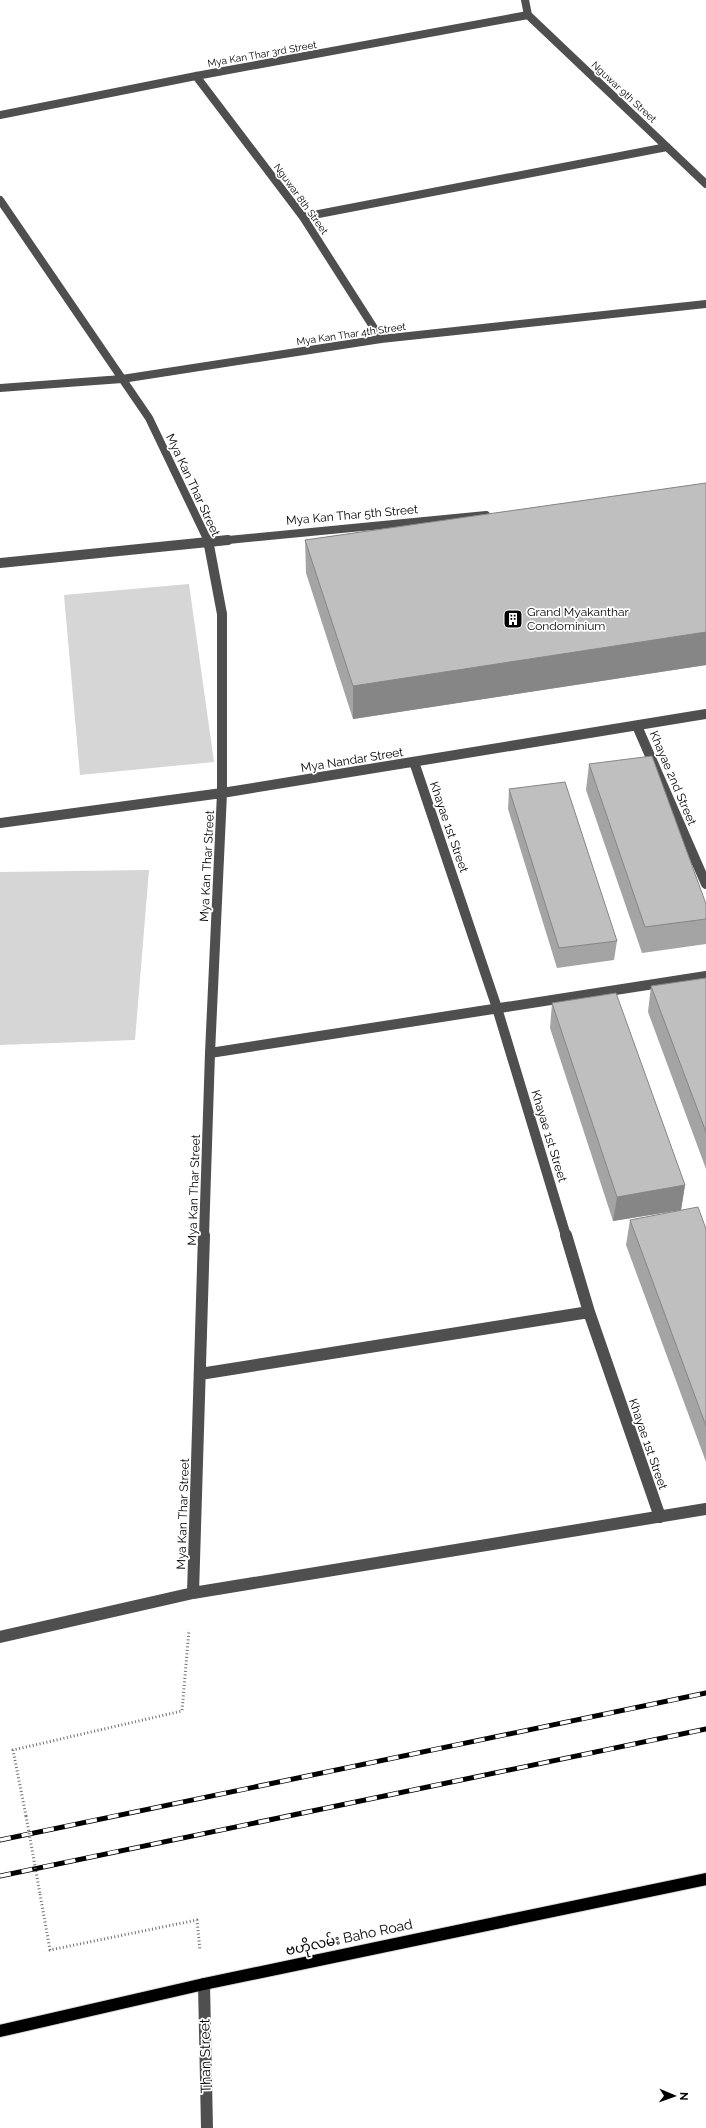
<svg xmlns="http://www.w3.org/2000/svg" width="706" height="2128" viewBox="0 0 706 2128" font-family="Raleway,'Noto Sans Myanmar',sans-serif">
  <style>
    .green { fill: #d6d6d6 }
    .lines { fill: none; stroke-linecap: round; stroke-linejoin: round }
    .major-casing { stroke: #dbdbdb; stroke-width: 14 }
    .path { stroke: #717171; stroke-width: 3; stroke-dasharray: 1 2.5; stroke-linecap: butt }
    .minor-far2 { stroke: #4f4f4f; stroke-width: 8 }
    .minor-far1 { stroke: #4f4f4f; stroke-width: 10 }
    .minor { stroke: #4f4f4f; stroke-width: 12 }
    .major { stroke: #000; stroke-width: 12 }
    .rail-casing { stroke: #000; stroke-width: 5 }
    .rail { stroke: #fff; stroke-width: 3.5; stroke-dasharray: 11; stroke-linecap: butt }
    .path-bridge { stroke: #717171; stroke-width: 3; stroke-dasharray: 1 2.5; stroke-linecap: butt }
    .wall { fill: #a4a4a4 }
    .shaded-wall { fill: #868686 }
    .building { fill: #bfbfbf; stroke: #868686 }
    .labels { text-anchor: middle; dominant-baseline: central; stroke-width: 3.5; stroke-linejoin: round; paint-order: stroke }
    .far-street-label { font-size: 10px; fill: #000; stroke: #fff }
    .street-label { font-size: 12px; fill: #000; stroke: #fff }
    .poi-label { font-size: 12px; fill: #000; stroke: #fff; text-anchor: start }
    .near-street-label { font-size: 14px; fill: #000; stroke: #fff }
  </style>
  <rect width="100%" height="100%" fill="#fff"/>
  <path class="green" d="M189 584 214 762 80 775 64 595Z
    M149 870 135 1040 0 1045V872Z"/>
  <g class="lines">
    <g class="major-casing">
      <path id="major" d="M0 2031 204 1984 706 1879"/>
    </g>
    <path class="path" d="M26 1816 13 1750 182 1711 189 1630
      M40 1894 50 1950 197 1920 200 1950"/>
    <path class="minor-far2" d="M525 0 528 15
      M528 15 706 184
      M196 76 303 217 381 339
      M0 115 196 76 528 15
      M0 200 149 418 208 541
      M303 217 667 147
      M0 388 122 379 381 339 706 304
      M218 541 486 515"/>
    <path class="minor-far1" d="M0 563 228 540
      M637 726 706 884
      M414 762 497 1008 566 1236
      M0 823 222 793 706 714
      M210 1053 706 976
      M204 1236 210 1053 222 793V614L208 540"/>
    <path class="minor" d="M566 1235 589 1312 660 1517
      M200 1374 589 1312
      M193 1593 204 1235
      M0 1637 193 1593 706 1509
      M204 1984 207 2128"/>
    <use href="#major" class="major"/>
    <g class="rail-casing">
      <path id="rail" d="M0 1840 706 1693
        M0 1876 706 1729"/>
    </g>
    <use href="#rail" class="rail"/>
    <path class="path-bridge" d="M26 1816 40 1894"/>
  </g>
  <path class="wall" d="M706 483V665L353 719 306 573 305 540Z
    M589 764 706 904V944L642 953 586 790Z
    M509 789 617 941 614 960 557 968 508 809Z
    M706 978V1169L648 1012 651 986Z
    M552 1003 685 1185 681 1210 613 1221 550 1028Z
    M630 1220 706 1229V1462L626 1245Z"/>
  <path class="shaded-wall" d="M706 632V665L353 719V686Z
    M685 1185 681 1210 613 1221 617 1197Z"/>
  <path class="building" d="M706 483V632L353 686 305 540Z
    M652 756 706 904V919L645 927 589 764Z
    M565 782 617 941 559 948 509 789Z
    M706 978V1132L651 986Z
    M616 993 685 1185 617 1197 552 1003Z
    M698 1207 706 1229V1426L630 1220Z"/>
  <defs>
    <g id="building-square" transform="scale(1)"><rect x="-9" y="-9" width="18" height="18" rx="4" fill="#000" stroke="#fff"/><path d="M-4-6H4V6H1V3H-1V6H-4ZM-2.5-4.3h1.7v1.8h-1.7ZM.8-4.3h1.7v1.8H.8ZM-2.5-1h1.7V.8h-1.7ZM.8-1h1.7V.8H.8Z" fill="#fff"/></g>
  </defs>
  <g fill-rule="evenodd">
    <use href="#building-square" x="513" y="619"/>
  </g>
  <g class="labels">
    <g class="far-street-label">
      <text transform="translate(262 54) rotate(-10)">Mya Kan Thar 3rd Street</text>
      <text transform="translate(624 92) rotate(43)">Nguwar 9th Street</text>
      <text transform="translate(301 199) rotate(54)">Nguwar 8th Street</text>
      <text transform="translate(351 334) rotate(-8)">Mya Kan Thar 4th Street</text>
    </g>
    <g class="street-label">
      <text transform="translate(193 485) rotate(65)">Mya Kan Thar Street</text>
      <text transform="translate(352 515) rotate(-5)">Mya Kan Thar 5th Street</text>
      <text transform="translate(352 760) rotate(-9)">Mya Nandar Street</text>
      <text transform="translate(673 778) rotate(67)">Khayae 2nd Street</text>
      <text transform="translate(449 827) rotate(71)">Khayae 1st Street</text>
      <text transform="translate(207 866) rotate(-87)">Mya Kan Thar Street</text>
      <text transform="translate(549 1136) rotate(73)">Khayae 1st Street</text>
      <text transform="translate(194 1190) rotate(-88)">Mya Kan Thar Street</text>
      <text transform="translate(648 1444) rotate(71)">Khayae 1st Street</text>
      <text transform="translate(183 1514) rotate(-88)">Mya Kan Thar Street</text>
    </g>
    <g class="poi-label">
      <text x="527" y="612">Grand Myakanthar<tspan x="527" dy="14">Condominium</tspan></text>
    </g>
    <g class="near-street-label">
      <text transform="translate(349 1937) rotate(-12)">ဗဟိုလမ်း Baho Road</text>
      <text transform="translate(205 2056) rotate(-91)">Than Street</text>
    </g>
  </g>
  <g transform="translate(674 2096) rotate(92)" stroke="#ffffff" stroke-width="3" paint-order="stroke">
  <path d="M0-3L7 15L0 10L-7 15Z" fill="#000000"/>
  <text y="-6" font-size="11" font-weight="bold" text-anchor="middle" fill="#000000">N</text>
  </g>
</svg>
